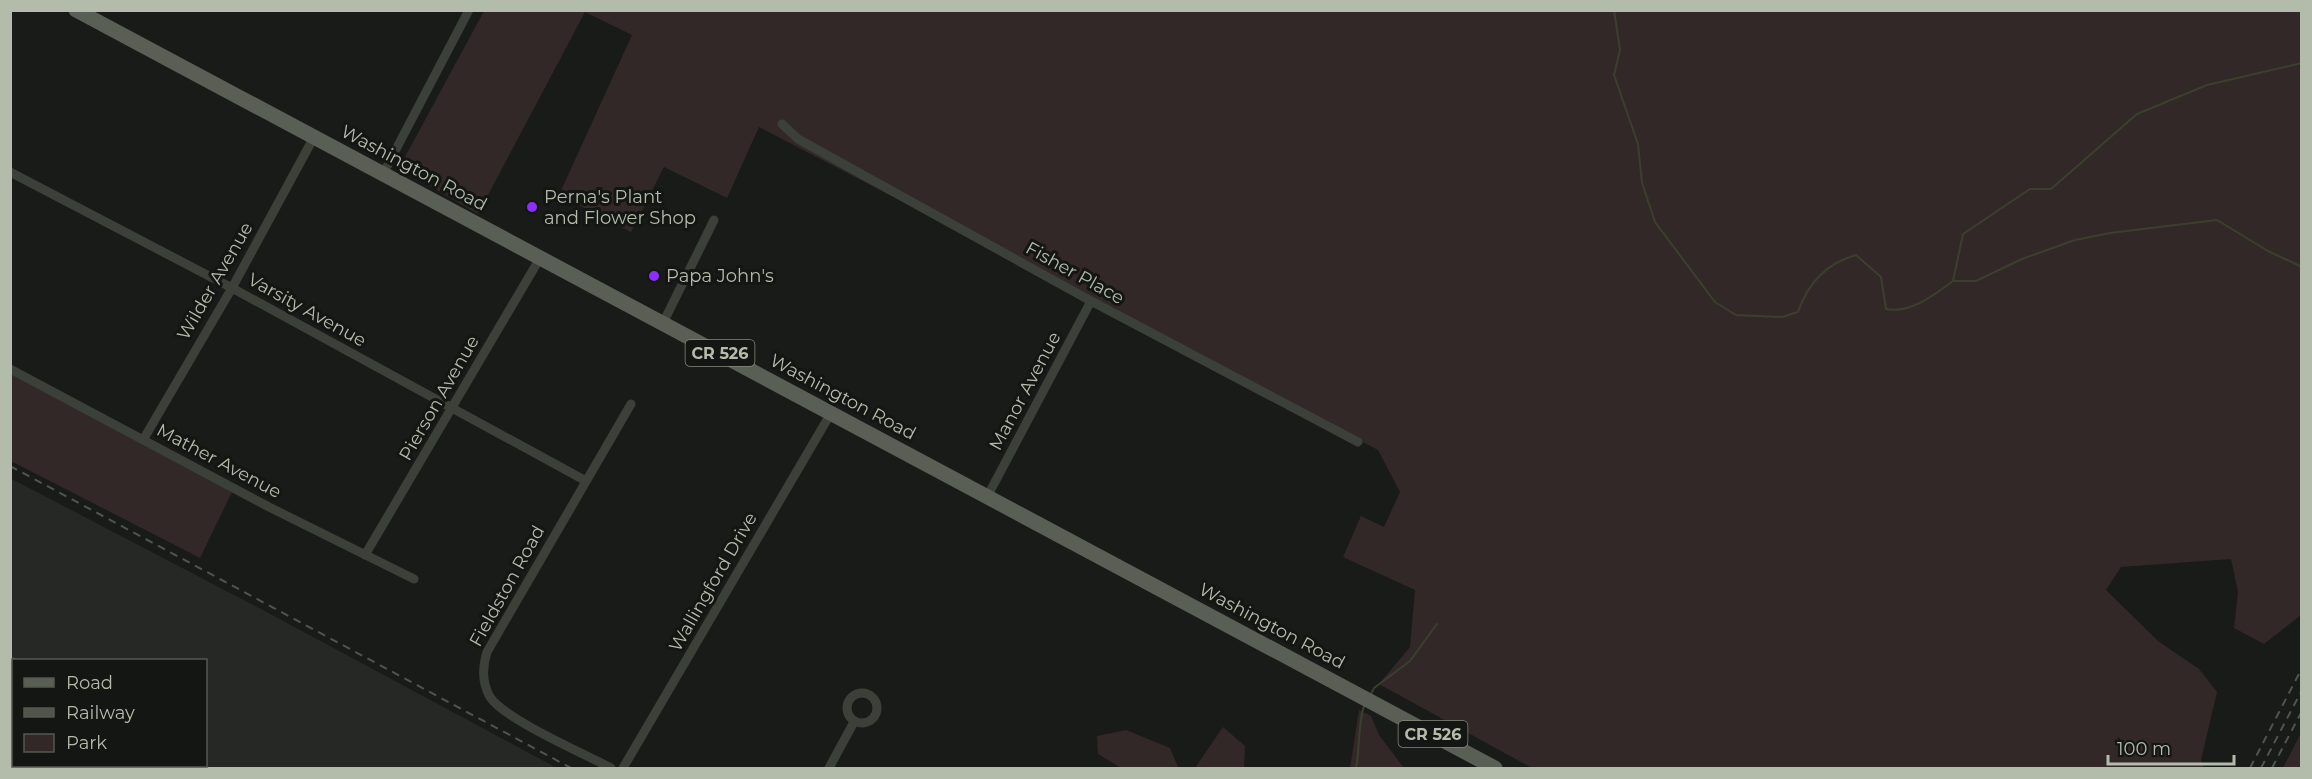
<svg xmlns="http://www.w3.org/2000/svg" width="2312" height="779" viewBox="0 0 2312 779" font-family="Montserrat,sans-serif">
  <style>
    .built { fill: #252824; fill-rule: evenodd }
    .green { fill: #332828 }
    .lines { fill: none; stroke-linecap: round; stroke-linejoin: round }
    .stream { stroke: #3b402d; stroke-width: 2 }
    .minor { stroke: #3b4039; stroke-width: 9 }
    .primary { stroke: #595f55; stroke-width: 15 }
    .rail { stroke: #50554c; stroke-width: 2; stroke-dasharray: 8 6; stroke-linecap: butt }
    .poi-dot { fill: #8c2efd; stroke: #141613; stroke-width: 2 }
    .labels { text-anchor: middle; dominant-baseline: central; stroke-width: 6; stroke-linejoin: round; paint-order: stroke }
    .shield { fill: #141613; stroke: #838a7d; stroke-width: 1.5 }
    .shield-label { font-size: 16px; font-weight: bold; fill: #b3bbaa }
    .street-label { font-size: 18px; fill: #b3bbaa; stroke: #141613 }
    .poi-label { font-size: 18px; fill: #b3bbaa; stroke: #141613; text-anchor: start }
  </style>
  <rect width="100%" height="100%" fill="#191b18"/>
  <path class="built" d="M10 478 261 609 557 768H11ZM14 660H206V766H14Z"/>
  <path class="green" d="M484 11H2301V615L2264 644 2234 628 2238 592 2231 559 2121 567 2106 590 2158 641 2199 669 2217 692 2201 760 2204 768H1532L1379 684 1410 647 1415 590 1343 557 1361 516 1384 527 1400 492 1378 450 759 127 727 198 664 167 631 232 559 195 632 35 585 12 478 214 399 168Z
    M10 374 232 492 200 558 11 461Z
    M1359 710 1371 716 1379 735 1404 768H1350Z
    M1223 727 1245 746 1244 768H1195Z
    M1126 730 1170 748 1178 767 1181 768H1121L1098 754 1097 736Z
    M2301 732V768H2283L2299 737Z"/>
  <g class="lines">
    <path class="stream" d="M1614 10 1620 50 1614 75 1638 144 1642 183 1655 222 1715 302 1736 315 1782 317 1798 312C1808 283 1827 263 1856 255L1881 277 1886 309C1910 314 1934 295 1953 281L1963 234 2030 189H2051L2137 114 2207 85 2302 63
      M1954 281H1976L2022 259 2075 240 2110 233 2217 220 2268 251 2302 267
      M1371 694 1374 688 1410 661 1437 624
      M1356 768C1360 750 1358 717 1365 704"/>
    <path class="minor" d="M782 124 798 139 1091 301 1358 442
      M10 172 232 288 586 481
      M383 174 469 10
      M663 323 714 220
      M10 369 269 507 414 579
      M143 440 232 288 314 137
      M987 497 1091 301
      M365 555 540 258
      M10 661 14 662
      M847 708a15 15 0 1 1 30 0a15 15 0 1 1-30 0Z
      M611 768C585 754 504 719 490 697 482 683 482 668 487 652L631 404
      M623 768 831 413
      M829 768 854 722"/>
    <path class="primary" d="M76 10 1495 768"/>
    <path class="rail" d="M10 466 571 768
      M2250 768 2302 668
      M2261 768 2302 690
      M2272 768 2302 711"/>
  </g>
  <g class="poi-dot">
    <circle cx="532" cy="207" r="6"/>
    <circle cx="654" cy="276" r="6"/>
  </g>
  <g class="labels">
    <g class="shield">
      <rect x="685.5" y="340" width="69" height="26" rx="4.5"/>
      <rect x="1398.5" y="721" width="69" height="26" rx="4.5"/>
    </g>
    <g class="shield-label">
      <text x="720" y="353">CR 526</text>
      <text x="1433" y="734">CR 526</text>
    </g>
    <g class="street-label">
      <text transform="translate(414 168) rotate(28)">Washington Road</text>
      <text transform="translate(1075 273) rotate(29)">Fisher Place</text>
      <text transform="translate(215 281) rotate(-60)">Wilder Avenue</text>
      <text transform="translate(307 310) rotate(29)">Varsity Avenue</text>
      <text transform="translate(1025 391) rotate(-62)">Manor Avenue</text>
      <text transform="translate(843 397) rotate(28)">Washington Road</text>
      <text transform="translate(439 398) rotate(-60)">Pierson Avenue</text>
      <text transform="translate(219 461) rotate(28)">Mather Avenue</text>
      <text transform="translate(713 582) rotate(-60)">Wallingford Drive</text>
      <text transform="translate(507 586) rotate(-61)">Fieldston Road</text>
      <text transform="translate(1272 626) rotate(28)">Washington Road</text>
    </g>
    <g class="poi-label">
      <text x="544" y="197">Perna's Plant<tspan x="544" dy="21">and Flower Shop</tspan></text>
      <text x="666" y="276">Papa John's</text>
    </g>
  </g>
  <rect width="2312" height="779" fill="none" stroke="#b3bbaa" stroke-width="24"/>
  <rect x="12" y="659" width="195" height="108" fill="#141613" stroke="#54584f" stroke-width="1.5"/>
  <rect x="24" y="678" width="30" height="9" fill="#595f55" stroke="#54584f" stroke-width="1.5"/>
  <text x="66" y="689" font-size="18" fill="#b3bbaa">Road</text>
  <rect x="24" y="708" width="30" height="9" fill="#50554c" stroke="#54584f" stroke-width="1.5"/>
  <text x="66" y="719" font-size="18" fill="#b3bbaa">Railway</text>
  <rect x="24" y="734" width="30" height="18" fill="#332828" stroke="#54584f" stroke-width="1.5"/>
  <text x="66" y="749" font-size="18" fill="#b3bbaa">Park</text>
  <path d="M2108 755v9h126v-9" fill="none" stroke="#b3bbaa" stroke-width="3"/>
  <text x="2117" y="755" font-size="18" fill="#b3bbaa" stroke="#141613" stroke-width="4.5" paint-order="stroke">100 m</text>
</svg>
